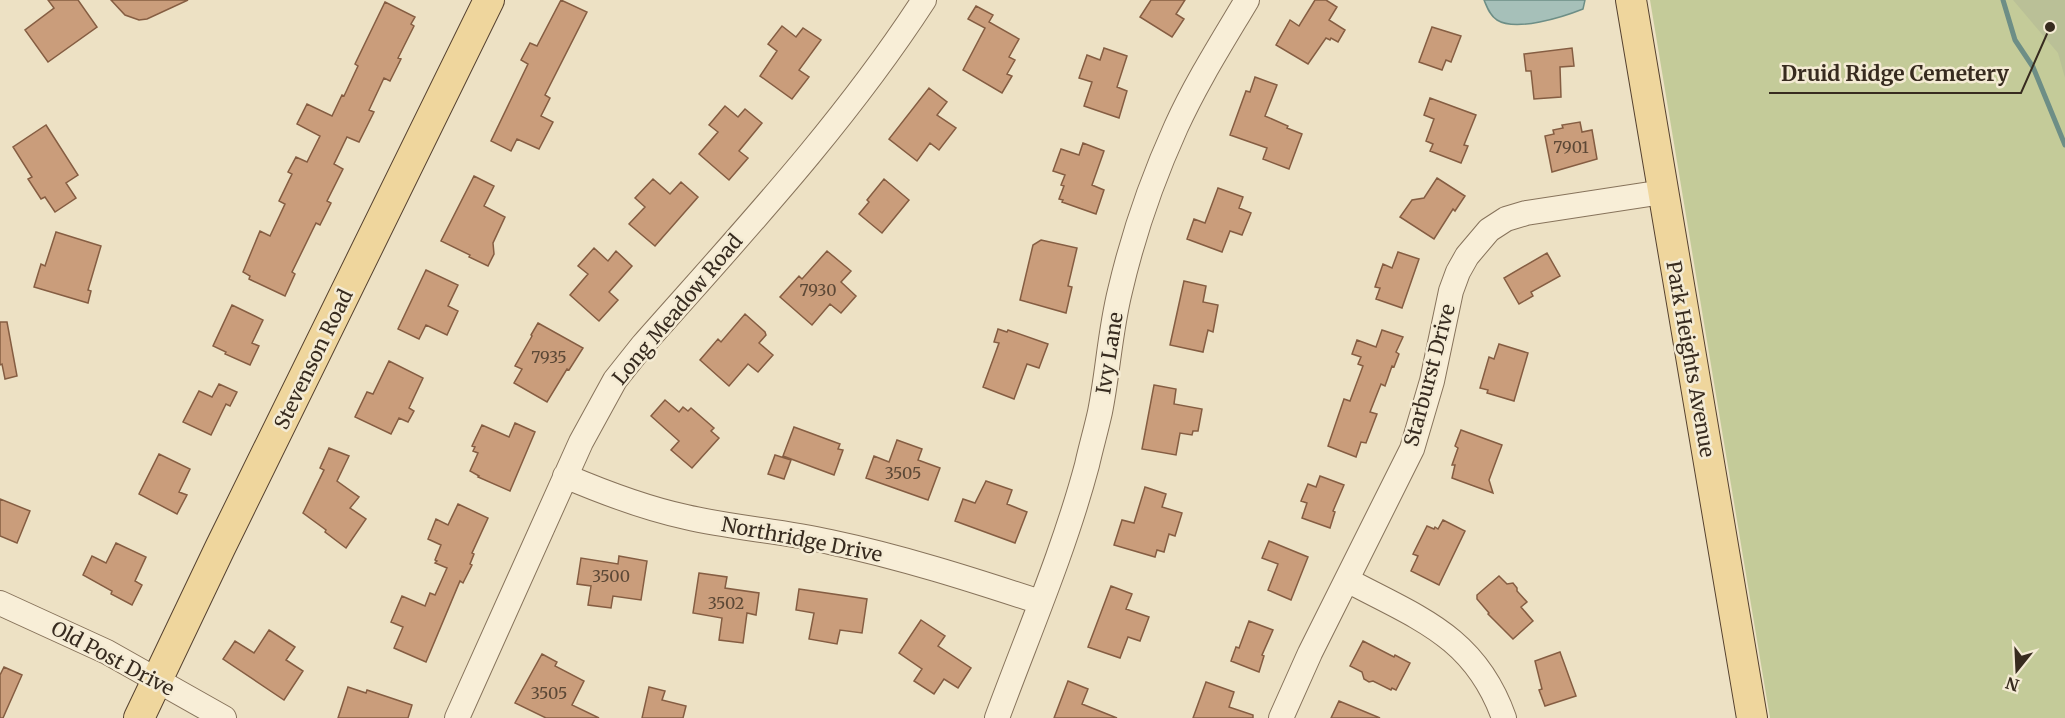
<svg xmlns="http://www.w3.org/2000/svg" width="2065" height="718" viewBox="0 0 2065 718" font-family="Merriweather,serif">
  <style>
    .green { fill: #c4cb99 }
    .cemetery { fill: #bac097 }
    .water { fill: #a6c0b9; stroke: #6d8e86; stroke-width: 1.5 }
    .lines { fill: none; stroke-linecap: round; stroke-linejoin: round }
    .stream { stroke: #6d8e86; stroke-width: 5 }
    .building { fill: #ca9d7b; stroke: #855d42; stroke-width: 1.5 }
    .minor-casing { stroke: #87735b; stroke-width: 26 }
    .major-casing { stroke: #55412f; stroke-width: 32 }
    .minor { stroke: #f8eed7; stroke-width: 24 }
    .major { stroke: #efd69d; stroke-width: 30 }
    .labels { text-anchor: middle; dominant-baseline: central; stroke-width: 5; stroke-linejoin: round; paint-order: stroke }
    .number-label { font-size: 16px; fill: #5c4836 }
    .street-label { font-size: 20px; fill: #372b1f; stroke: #f4ebd4 }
    .leader { fill: none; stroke: #372b1f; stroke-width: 2 }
    .callout-dot { fill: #372b1f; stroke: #f4ebd4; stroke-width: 2 }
    .callout-label { font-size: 21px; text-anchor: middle; font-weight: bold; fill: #372b1f; stroke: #f4ebd4; stroke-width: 5; stroke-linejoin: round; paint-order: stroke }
  </style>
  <rect width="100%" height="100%" fill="#ede1c4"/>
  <path class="green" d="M1650 0H2065V718H1770Z"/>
  <path class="cemetery" d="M2013 0H2065V78L2058 53Z"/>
  <path class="water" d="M1484 0H1585L1583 9C1563 17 1516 32 1497 20 1490 16 1487 7 1484 0Z"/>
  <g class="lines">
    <path class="stream" d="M2003 0 2015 40 2033 67 2065 145"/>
  </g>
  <path class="building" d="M48 0H78L97 27 48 62 25 30 54 8Z
    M111 0H188L147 19 139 20 125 15Z
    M561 0 587 12 545 95 550 98 541 116 553 122 539 149 517 139 511 151 491 141 528 64 521 60 530 43 537 46Z
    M1151 0H1185L1176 14 1184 19 1172 37 1140 17Z
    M1315 0H1326L1337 7 1329 20 1345 30 1338 42 1331 38 1330 40 1326 38 1308 64 1276 45 1290 20 1299 26Z
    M385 2 415 17 411 24 414 26 398 58 401 59 390 81 384 78 369 110 374 112 359 142 347 137 334 164 343 169 327 201 331 203 320 225 316 223 292 272 295 274 285 296 249 279 250 276 243 272 260 231 270 236 285 204 279 201 292 174 288 172 296 157 307 162 320 136 297 124 307 104 332 116 342 95 344 96 358 66 355 64Z
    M976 6 993 15 989 22 1019 39 1009 57 1015 60 1007 74 1012 76 1002 93 963 70 985 28 968 19Z
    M782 26 796 37 803 28 821 40 799 70 809 77 792 99 760 76 777 51 768 44Z
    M1432 27 1461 36 1451 62 1446 60 1442 70 1419 62Z
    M1104 48 1127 56 1117 87 1127 91 1119 118 1084 106 1092 82 1079 78 1087 55 1100 60Z
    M1572 48 1574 66 1560 67 1561 97 1534 99 1531 71H1526L1524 54Z
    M1255 77 1277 85 1265 116 1288 126 1287 128 1302 134 1289 169 1263 159 1267 148 1230 135 1246 91 1250 92Z
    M929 88 947 102 937 115 956 128 939 150 930 143 917 161 889 139Z
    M1430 98 1476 115 1464 145 1468 146 1461 163 1430 151 1433 144 1426 141 1434 119 1424 115Z
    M725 106 738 117 745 109 762 123 739 151 748 158 729 180 699 154 718 132 709 125Z
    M1580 122 1582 132 1592 130 1597 159 1552 172 1545 136 1554 134 1553 130 1563 128 1562 125Z
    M46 125 78 175 66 183 76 198 55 212 45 197 41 199 28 179 32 177 13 147Z
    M1083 143 1104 151 1092 185 1104 190 1096 214 1062 202 1063 200 1059 199 1064 186 1061 185 1065 175 1053 171 1061 149 1079 155Z
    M474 176 494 186 484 206 505 217 493 243 494 254 488 266 469 257 470 255 441 241Z
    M1437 178 1465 196 1455 211 1453 209 1434 239 1400 217 1412 200 1424 198Z
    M653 179 670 194 681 182 698 197 655 246 629 224 645 207 635 198Z
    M884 179 909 200 882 233 859 214 869 202 867 200Z
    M1218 188 1243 197 1239 208 1251 213 1242 235 1230 231 1222 252 1187 239 1194 219 1205 223Z
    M56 232 101 246 88 290 91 291 88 303 34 287 41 264 45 266Z
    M1041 240 1077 248 1068 286 1072 287 1066 313 1020 300 1033 245Z
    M594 248 608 261 616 251 632 266 609 292 618 300 599 321 570 295 588 274 578 266Z
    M827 251 851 271 841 282 856 296 841 313 830 304 812 325 780 297 799 276 802 279Z
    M1398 252 1419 259 1402 308 1376 299 1380 288 1375 287 1383 264 1392 268Z
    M1547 253 1560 276 1531 292 1533 296 1519 304 1504 278Z
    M426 270 458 285 448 306 458 311 447 335 426 325 419 339 398 329Z
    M1184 281 1206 286 1203 302 1218 305 1213 332 1208 330 1203 352 1170 345Z
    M232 305 263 320 252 343 259 346 250 365 225 354 226 352 213 346Z
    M745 314 765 332 766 335 759 343 773 355 758 372 748 364 729 386 700 360 718 339 721 342Z
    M0 322H7L17 376 5 379 2 364 0 365Z
    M538 323 583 348 569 370 567 369 547 402 514 383 522 369 515 366 532 336 531 335Z
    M998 329 1007 332 1008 330 1048 344 1039 368 1027 364 1014 399 983 387 999 343 994 342Z
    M1382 330 1403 337 1396 352 1399 354 1394 367 1392 366 1385 386 1381 384 1370 412 1377 414 1366 443 1361 442 1356 457 1328 446 1344 399 1350 401 1363 366 1358 364 1361 357 1352 354 1357 340 1376 347Z
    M1499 344 1528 353 1514 401 1487 393 1488 390 1480 388 1489 357 1494 359Z
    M389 361 423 378 409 408 414 411 408 422 399 418 391 434 355 417 367 392 373 394Z
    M219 384 237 392 230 406 226 404 211 435 183 422 199 391 212 397Z
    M1154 385 1176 389 1174 404 1202 409 1198 431H1193L1192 435 1180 433 1176 455 1142 449Z
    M665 400 679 412 683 407 688 411 691 408 714 428 711 431 719 438 692 468 671 450 679 441 651 416Z
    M515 423 535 432 510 491 478 477 479 476 470 471 478 453 473 451 475 447 472 446 482 425 509 437Z
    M794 427 840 444 838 449 843 450 834 475 783 456Z
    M1461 430 1502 445 1489 480 1493 493 1452 478 1455 465H1452L1458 448 1455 446Z
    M897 440 922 449 918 460 940 468 928 500 866 478 874 456 889 462Z
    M329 448 349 456 337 481 359 497 350 508 366 519 346 548 325 532 326 530 303 513 324 470 320 468Z
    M159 454 190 469 179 492 187 495 177 514 139 494Z
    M775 455 791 460 784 479 768 474Z
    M1320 476 1344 485 1333 511 1335 512 1330 528 1302 518 1307 503 1301 501 1308 484 1316 487Z
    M986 481 1012 490 1007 504 1027 512 1015 543 955 521 963 499 975 503Z
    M1145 487 1166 494 1162 507 1182 513 1175 536 1169 534 1164 552 1157 550 1155 557 1114 545 1122 520 1134 523Z
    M0 499 30 511 17 543 0 536Z
    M458 504 488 518 472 553 474 554 470 564 472 565 463 583 460 581 426 662 394 648 403 627 391 622 402 596 425 606 430 593 435 595 447 568 435 563 437 561 435 560 441 545 428 539 436 519 448 525Z
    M1443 520 1465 531 1439 585 1411 571 1418 556 1413 554 1427 526 1434 529 1435 527 1438 529Z
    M1269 541 1308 557 1291 600 1268 590 1278 564 1262 558Z
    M116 543 146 557 135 581 142 585 132 605 111 594 112 591 83 575 92 556 106 563Z
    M619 556 647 561 641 600 613 596 611 608 588 605 591 586 577 584 581 558 618 564Z
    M699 573 727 577 725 588 759 593 756 615 747 613 743 643 719 640 722 618 693 613Z
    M1499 576 1507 584 1513 583 1517 588V591L1527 602 1521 607 1533 621 1513 639 1488 614 1489 613 1477 599V595Z
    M1111 586 1132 594 1126 609 1149 617 1140 641 1128 637 1120 658 1088 647Z
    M799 589 867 599 862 633 840 630 837 644 809 639 814 613 796 610Z
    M921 620 945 636 938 646 971 668 958 688 944 679 934 694 914 681 922 669 899 653Z
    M1249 621 1273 630 1262 655 1264 656 1259 672 1231 661 1236 647 1239 648Z
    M269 630 295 647 286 660 303 671 284 700 223 659 235 641 254 653Z
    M1363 641 1394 657 1395 655 1410 663 1396 690 1392 688 1391 690 1373 681 1369 682 1364 679 1362 672 1350 666Z
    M1560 652 1576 696 1545 706 1539 690 1542 689 1535 661Z
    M542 654 557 662 555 666 584 681 572 705 599 718H546L515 703Z
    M4 667 22 675 3 718H0V675Z
    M1068 681 1088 689 1082 704 1117 718H1054Z
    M1206 682 1234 692 1229 707 1253 715V718H1193Z
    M348 687 366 693 367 690 412 705 408 718H338Z
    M649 687 665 691 662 700 686 706 683 718H642Z
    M1339 701 1380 718H1331Z"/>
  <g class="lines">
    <g class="minor-casing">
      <path id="minor" d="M565 476C605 493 644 508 686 517 733 528 782 531 830 542 901 557 970 579 1040 602
        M1347 580C1418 618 1475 636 1504 718
        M0 603 107 652 224 718
        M457 718 581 442 615 380 642 346C740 235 843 125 924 0
        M997 718C1028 634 1064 551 1087 465 1091 447 1096 430 1100 412 1108 372 1110 331 1120 291 1133 235 1152 180 1176 127 1196 83 1222 42 1247 0
        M1281 718 1310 653 1412 449 1432 381 1451 291 1458 272 1467 256 1489 230 1506 219 1526 213 1663 192"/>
    </g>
    <g class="major-casing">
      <path id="major" d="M1631 0 1752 718
        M139 718 220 548 489 0"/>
    </g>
    <use href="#minor" class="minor"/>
    <use href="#major" class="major"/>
  </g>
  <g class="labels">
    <g class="number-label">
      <text x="1571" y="147">7901</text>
      <text x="818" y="290">7930</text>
      <text x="549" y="357">7935</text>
      <text x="903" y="473">3505</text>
      <text x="611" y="576">3500</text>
      <text x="726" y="603">3502</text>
      <text x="549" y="693">3505</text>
    </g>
    <g class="street-label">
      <text transform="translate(677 309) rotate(-50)">Long Meadow Road</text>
      <text transform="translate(1109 353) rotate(-81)">Ivy Lane</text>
      <text transform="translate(313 359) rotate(-64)">Stevenson Road</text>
      <text transform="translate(1691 359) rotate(80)">Park Heights Avenue</text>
      <text transform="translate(1429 375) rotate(-75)">Starburst Drive</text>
      <text transform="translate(802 539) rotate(11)">Northridge Drive</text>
      <text transform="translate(113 658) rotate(28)">Old Post Drive</text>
    </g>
  </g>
  <path class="leader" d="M2050 27L2021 93H1769"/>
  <circle class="callout-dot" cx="2050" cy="27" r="6"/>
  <g class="callout-label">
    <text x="1895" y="81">Druid Ridge Cemetery</text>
  </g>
  <g transform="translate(2017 670) rotate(198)" stroke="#f4ebd4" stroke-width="4.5" paint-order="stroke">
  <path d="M0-4.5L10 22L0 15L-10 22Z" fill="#372b1f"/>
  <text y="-9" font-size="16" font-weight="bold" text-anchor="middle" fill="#372b1f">N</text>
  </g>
</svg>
